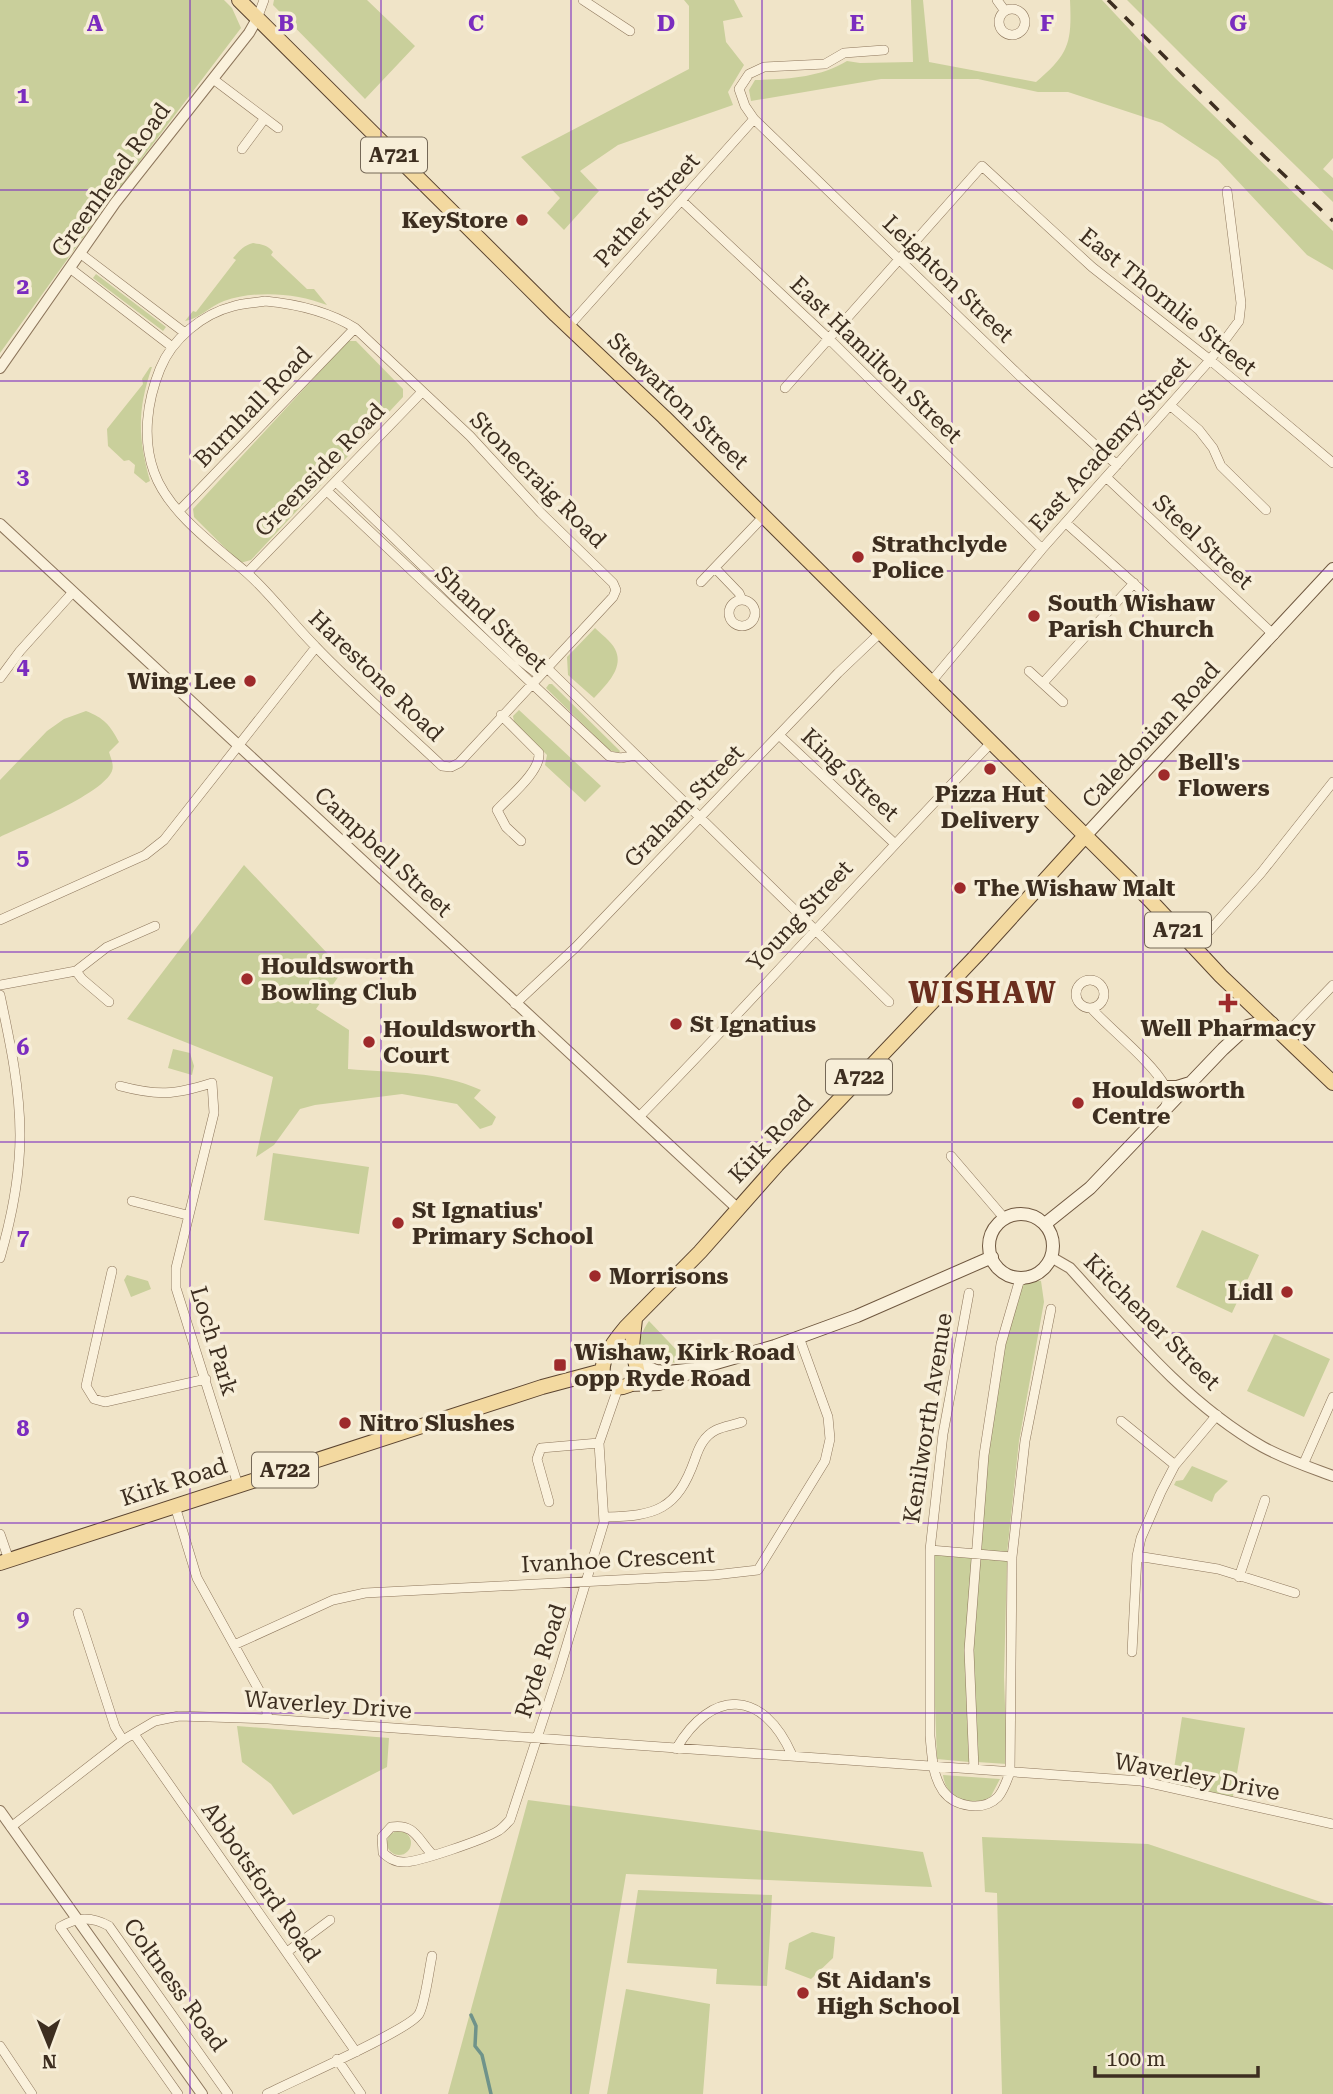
<svg xmlns="http://www.w3.org/2000/svg" width="1333" height="2094" viewBox="0 0 1333 2094" font-family="'Roboto Serif',serif">
  <style>
    .green { fill: #c9cf9b }
    .lines { fill: none; stroke-linecap: round; stroke-linejoin: round }
    .stream { stroke: #6f938a; stroke-width: 3.5 }
    .minor-casing { stroke: #8d765c; stroke-width: 10 }
    .tertiary-casing { stroke: #8d765c; stroke-width: 12 }
    .secondary-casing { stroke: #6f573f; stroke-width: 14 }
    .primary-casing { stroke: #5b4430; stroke-width: 16 }
    .minor { stroke: #faf1dc; stroke-width: 9 }
    .tertiary { stroke: #faf1dc; stroke-width: 10 }
    .secondary { stroke: #faf1dc; stroke-width: 12 }
    .primary { stroke: #f3d9a0; stroke-width: 14 }
    .rail { stroke: #3d2e20; stroke-width: 3.5; stroke-dasharray: 12 12; stroke-linecap: butt }
    .grid { fill: none; stroke: #7b2cbf; stroke-width: 2; stroke-opacity: 0.55 }
    .poi-dot { fill: #9e2a2b; stroke: #f7eed8; stroke-width: 2.5 }
    .labels { text-anchor: middle; dominant-baseline: central; stroke-width: 7; stroke-linejoin: round; paint-order: stroke }
    .shield { fill: #f7eed8; stroke: #756857; stroke-width: 2 }
    .shield-label { font-size: 21px; font-weight: bold; fill: #3d2e20 }
    .street-label { font-size: 23px; fill: #3d2e20; stroke: #f7eed8 }
    .poi-label { font-size: 23px; font-weight: bold; fill: #3d2e20; stroke: #f7eed8; text-anchor: start }
    .district-label { font-size: 30px; font-weight: bold; letter-spacing: 2px; fill: #6b2e1e; stroke: #f7eed8 }
    .grid-label { font-size: 23px; text-anchor: middle; font-weight: bold; fill: #7b2cbf; stroke: #f7eed8; stroke-width: 7; stroke-linejoin: round; paint-order: stroke }
  </style>
  <rect width="100%" height="100%" fill="#f0e4c8"/>
  <path class="green" d="M0 0H224L232 8 241 28 102 211 0 353Z
    M274 0H367L415 46 365 99 273 5Z
    M684 0H734L743 17 723 21 726 42 744 65 728 92 733 105 618 145 580 171 599 191 564 230 547 213 560 198 521 157 689 69V6Z
    M911 0H923L929 62 1036 82C1069 54 1072 43 1070 0H1102L1175 78 1333 231V270L1307 255 1218 160 1162 123 1068 92H1038L978 79H881L751 101 749 90 755 80C787 79 819 78 847 61L860 63 913 62Z
    M1127 0H1333V158L1323 169 1333 178V202L1192 65Z
    M253 243C261 244 268 245 273 252L271 255 307 289H314L327 305C296 293 256 290 224 301 210 306 199 319 185 321L193 311 196 312 236 260 233 258C240 250 243 246 253 243Z
    M96 274 166 327 163 331 93 278Z
    M348 341H356L403 389V397L251 560 240 563 194 517 193 509Z
    M150 367H152C137 410 138 438 150 481L146 483 134 473 135 465 129 460 124 461 108 446 107 429 143 384 142 379Z
    M595 628C601 634 611 641 615 649 625 668 605 686 594 698L568 675 567 657Z
    M549 684H552L620 751 619 753 609 750 546 688Z
    M519 710 601 786 585 802 545 765 547 755 514 722 513 716Z
    M86 711C104 718 110 725 119 742L109 752C111 759 115 766 111 773 98 796 25 825 0 837V780L47 731 64 719Z
    M244 865 343 970 316 1009 349 1030 348 1069C393 1073 439 1071 481 1090L474 1098 496 1117 492 1125 480 1129 457 1104 402 1094 315 1105 300 1109 274 1145 256 1157 273 1077 127 1019Z
    M173 1049 190 1053 194 1066 192 1075 168 1068Z
    M273 1153 369 1167 359 1234 264 1220Z
    M1202 1230 1259 1255 1232 1313 1176 1287Z
    M127 1275 148 1281 151 1289 131 1297 124 1280Z
    M1023 1278 1041 1281 1044 1302 1019 1441 1007 1553 981 1551 987 1455 1005 1345Z
    M649 1321 686 1360C653 1370 625 1355 649 1321Z
    M1274 1334 1330 1359 1304 1417 1247 1391Z
    M1192 1466 1228 1481 1215 1494 1212 1502 1174 1485 1176 1481 1183 1480Z
    M934 1554 972 1558 969 1762 937 1759 932 1627Z
    M979 1559 1007 1561 1004 1677 1007 1764 977 1762 972 1650Z
    M1182 1717 1245 1728 1232 1801 1171 1788Z
    M237 1726 389 1738 387 1767 293 1815 271 1784 242 1762Z
    M943 1775 1000 1779 990 1798C969 1807 946 1799 943 1775Z
    M528 1800 923 1852 932 1887 626 1874 589 2094H448Z
    M387 1843a12 12 0 1 1 24 0a12 12 0 1 1-24 0Z
    M982 1837 1148 1844 1333 1906V2094H1002L997 1893 985 1892Z
    M638 1890 772 1895 767 1986 716 1984 717 1969 627 1963Z
    M812 1932 835 1937 833 1958 811 1979 785 1969 789 1943Z
    M626 1989 710 2004 703 2094H607Z"/>
  <g class="lines">
    <path class="stream" d="M471 2015 476 2026 475 2046 482 2055 491 2094"/>
    <g class="minor-casing">
      <path id="minor" d="M583 0 630 31
        M997 0 1005 11
        M999 22a13 13 0 1 1 26 0a13 13 0 1 1-26 0Z
        M257 19 264 0
        M884 50 844 53 825 64 764 67 749 74 739 89 745 106 754 119 1022 378 1117 465
        M213 79 278 128
        M242 149 265 118
        M682 201 828 338 1042 549
        M81 254 185 333
        M71 269 171 346
        M265 301C296 304 328 311 355 328L470 436 541 513 613 583 616 590 613 597 459 763 451 767 442 766C400 726 355 688 315 646 292 623 270 593 246 572 215 546 168 512 154 472 142 439 147 401 160 369 172 339 202 314 234 306 244 303 255 303 265 301Z
        M568 327 754 119
        M785 388 982 166 1092 267 1210 360 1333 463
        M1171 406 1199 430 1213 448 1221 466 1266 510
        M1106 477 1274 635
        M336 482 521 661 539 675
        M327 491 609 756 621 758 635 755
        M179 511 355 328
        M1066 523 1159 606
        M715 568 739 593 742 600
        M247 573 421 393
        M701 582 763 517
        M729 613a13 13 0 1 1 26 0a13 13 0 1 1-26 0Z
        M547 668 889 1002
        M1029 671 1063 702
        M0 678 20 651 73 592
        M931 682 1042 549 1210 360 1239 321 1241 303 1227 191
        M1043 683 1134 583
        M501 715 539 753C541 771 509 797 497 810L506 827 521 841
        M779 735 894 843
        M0 920 145 855 164 840 316 647
        M1194 948 1261 873 1333 782
        M76 971 82 979 109 1002
        M1076 994a14 14 0 1 1 28 0a14 14 0 1 1-28 0Z
        M0 985 76 971 107 947 155 926
        M0 995C10 1042 20 1088 20 1135 20 1175 11 1220 0 1258
        M515 1004 576 947 838 673 880 633
        M1091 1008C1111 1030 1152 1062 1165 1086 1168 1093 1168 1101 1165 1108
        M1285 1035 1333 985
        M120 1086C158 1096 174 1095 212 1083L214 1113 176 1268V1288L238 1485
        M639 1117C759 995 872 866 991 743
        M951 1156 1005 1219
        M132 1201 187 1215
        M112 1271 86 1386 94 1399 105 1402 206 1379
        M969 1293 943 1434 930 1550V1736C932 1755 932 1775 943 1791 955 1807 983 1812 998 1797 1004 1790 1007 1780 1010 1772L1012 1557 1025 1441 1051 1309
        M1121 1421 1175 1465
        M1303 1465 1333 1397
        M549 1502 537 1459 541 1448 599 1443
        M175 1506 197 1578 265 1701 268 1719
        M605 1517C656 1516 677 1510 695 1459 699 1447 704 1436 716 1430 724 1426 734 1425 742 1422
        M0 1534 9 1560
        M930 1550 1012 1557
        M1137 1556 1218 1569 1295 1593
        M1239 1577 1265 1500
        M78 1613 115 1727 123 1740
        M234 1645 333 1600 365 1593 714 1575 758 1570 825 1461 830 1439 828 1417 799 1337
        M1132 1652 1137 1556 1141 1538 1161 1492 1175 1465 1217 1415
        M134 1734 356 2052
        M676 1749C712 1688 763 1689 792 1755
        M974 1769 969 1650 984 1455 1001 1344 1019 1282 1025 1278
        M11 1827 123 1740 155 1721 179 1716 268 1719 1141 1781 1333 1824
        M432 1854C418 1840 415 1823 391 1827L382 1837 383 1853C389 1858 394 1862 403 1862 417 1863 485 1839 498 1831 503 1828 506 1824 510 1820L559 1671 604 1522 599 1443 618 1388
        M287 1952 330 1920
        M0 2046 32 2094
        M337 2059 361 2094
        M178 2094 60 1927C77 1917 91 1916 109 1926L228 2094
        M267 2094C290 2082 410 2030 419 2014 425 2004 429 1970 432 1956"/>
    </g>
    <g class="tertiary-casing">
      <path id="tertiary" d="M0 368 115 203 249 33 257 19
        M0 524 738 1209
        M1051 1257 1070 1268C1128 1332 1187 1404 1263 1447 1285 1459 1309 1467 1333 1476
        M0 1811 202 2094"/>
    </g>
    <g class="secondary-casing">
      <path id="secondary" d="M1085 836 1333 569
        M1165 1087H1177L1190 1083
        M989 1246a32 32 0 1 1 64 0a32 32 0 1 1-64 0Z
        M1045 1224 1090 1188 1223 1049 1248 1026 1258 1023H1272
        M637 1364 656 1371 668 1372 695 1369 775 1346 857 1316 992 1257
        M629 1385 659 1384 689 1373"/>
    </g>
    <g class="primary-casing">
      <path id="primary" d="M239 0 556 315 664 417 1149 899 1221 976 1333 1083
        M635 1319 632 1346 638 1374 629 1385C622 1388 614 1389 608 1383 592 1367 616 1339 626 1327L700 1252 777 1165 976 956 1085 836
        M0 1563 542 1387 602 1371"/>
    </g>
    <use href="#minor" class="minor"/>
    <use href="#tertiary" class="tertiary"/>
    <use href="#secondary" class="secondary"/>
    <use href="#primary" class="primary"/>
    <path class="rail" d="M1108 0 1265 157 1333 221"/>
  </g>
  <path class="grid" d="M190 0V2094M381 0V2094M571 0V2094M762 0V2094M952 0V2094M1143 0V2094M0 190H1333M0 381H1333M0 571H1333M0 761H1333M0 952H1333M0 1142H1333M0 1333H1333M0 1523H1333M0 1713H1333M0 1904H1333"/>
  <g class="poi-dot">
    <circle cx="522" cy="220" r="7"/>
    <circle cx="858" cy="557" r="7"/>
    <circle cx="1034" cy="616" r="7"/>
    <circle cx="250" cy="681" r="7"/>
    <circle cx="990" cy="769" r="7"/>
    <circle cx="1164" cy="775" r="7"/>
    <circle cx="960" cy="888" r="7"/>
    <circle cx="247" cy="979" r="7"/>
    <path d="M1224.5 992.5h7v7h7v7h-7v7h-7v-7h-7v-7h7z"/>
    <circle cx="676" cy="1024" r="7"/>
    <circle cx="369" cy="1042" r="7"/>
    <circle cx="1078" cy="1103" r="7"/>
    <circle cx="398" cy="1223" r="7"/>
    <circle cx="595" cy="1276" r="7"/>
    <circle cx="1287" cy="1292" r="7"/>
    <rect x="553" y="1358" width="14" height="14" rx="3.5"/>
    <circle cx="345" cy="1423" r="7"/>
    <circle cx="803" cy="1993" r="7"/>
  </g>
  <g class="labels">
    <g class="shield">
      <rect x="361" y="137.5" width="66" height="35" rx="5"/>
      <rect x="1145" y="912.5" width="66" height="35" rx="5"/>
      <rect x="826" y="1059.5" width="66" height="35" rx="5"/>
      <rect x="252" y="1452.5" width="66" height="35" rx="5"/>
    </g>
    <g class="shield-label">
      <text x="394" y="155">A721</text>
      <text x="1178" y="930">A721</text>
      <text x="859" y="1077">A722</text>
      <text x="285" y="1470">A722</text>
    </g>
    <g class="street-label">
      <text transform="translate(111 180) rotate(-54)">Greenhead Road</text>
      <text transform="translate(647 210) rotate(-48)">Pather Street</text>
      <text transform="translate(948 279) rotate(44)">Leighton Street</text>
      <text transform="translate(1168 302) rotate(39)">East Thornlie Street</text>
      <text transform="translate(876 360) rotate(44)">East Hamilton Street</text>
      <text transform="translate(678 401) rotate(44)">Stewarton Street</text>
      <text transform="translate(253 407) rotate(-46)">Burnhall Road</text>
      <text transform="translate(1110 444) rotate(-48)">East Academy Street</text>
      <text transform="translate(320 470) rotate(-46)">Greenside Road</text>
      <text transform="translate(538 480) rotate(45)">Stonecraig Road</text>
      <text transform="translate(1203 542) rotate(43)">Steel Street</text>
      <text transform="translate(491 619) rotate(43)">Shand Street</text>
      <text transform="translate(376 676) rotate(44)">Harestone Road</text>
      <text transform="translate(1151 735) rotate(-47)">Caledonian Road</text>
      <text transform="translate(850 775) rotate(43)">King Street</text>
      <text transform="translate(684 806) rotate(-46)">Graham Street</text>
      <text transform="translate(383 852) rotate(43)">Campbell Street</text>
      <text transform="translate(800 916) rotate(-47)">Young Street</text>
      <text transform="translate(771 1139) rotate(-47)">Kirk Road</text>
      <text transform="translate(1152 1322) rotate(45)">Kitchener Street</text>
      <text transform="translate(214 1341) rotate(73)">Loch Park</text>
      <text transform="translate(928 1418) rotate(-81)">Kenilworth Avenue</text>
      <text transform="translate(174 1482) rotate(-18)">Kirk Road</text>
      <text transform="translate(618 1560) rotate(-3)">Ivanhoe Crescent</text>
      <text transform="translate(541 1661) rotate(-72)">Ryde Road</text>
      <text transform="translate(328 1705) rotate(4)">Waverley Drive</text>
      <text transform="translate(1197 1777) rotate(11)">Waverley Drive</text>
      <text transform="translate(261 1882) rotate(55)">Abbotsford Road</text>
      <text transform="translate(175 1985) rotate(54)">Coltness Road</text>
    </g>
    <g class="poi-label">
      <text x="508" y="220" text-anchor="end">KeyStore</text>
      <text x="872" y="544">Strathclyde<tspan x="872" dy="26">Police</tspan></text>
      <text x="1048" y="603">South Wishaw<tspan x="1048" dy="26">Parish Church</tspan></text>
      <text x="236" y="681" text-anchor="end">Wing Lee</text>
      <text x="1178" y="762">Bell's<tspan x="1178" dy="26">Flowers</tspan></text>
      <text x="990" y="794" text-anchor="middle">Pizza Hut<tspan x="990" dy="26">Delivery</tspan></text>
      <text x="974" y="888">The Wishaw Malt</text>
      <text x="261" y="966">Houldsworth<tspan x="261" dy="26">Bowling Club</tspan></text>
      <text x="690" y="1024">St Ignatius</text>
      <text x="1228" y="1028" text-anchor="middle">Well Pharmacy</text>
      <text x="383" y="1029">Houldsworth<tspan x="383" dy="26">Court</tspan></text>
      <text x="1092" y="1090">Houldsworth<tspan x="1092" dy="26">Centre</tspan></text>
      <text x="412" y="1210">St Ignatius'<tspan x="412" dy="26">Primary School</tspan></text>
      <text x="609" y="1276">Morrisons</text>
      <text x="1273" y="1292" text-anchor="end">Lidl</text>
      <text x="574" y="1352">Wishaw, Kirk Road<tspan x="574" dy="26">opp Ryde Road</tspan></text>
      <text x="359" y="1423">Nitro Slushes</text>
      <text x="817" y="1980">St Aidan's<tspan x="817" dy="26">High School</tspan></text>
    </g>
    <g class="district-label">
      <text x="983" y="992">WISHAW</text>
    </g>
  </g>
  <g class="grid-label">
    <text x="95" y="31">A</text>
    <text x="286" y="31">B</text>
    <text x="476" y="31">C</text>
    <text x="666" y="31">D</text>
    <text x="857" y="31">E</text>
    <text x="1047" y="31">F</text>
    <text x="1238" y="31">G</text>
    <text x="23" y="103">1</text>
    <text x="23" y="294">2</text>
    <text x="23" y="484">3</text>
    <text x="23" y="674">4</text>
    <text x="23" y="865">5</text>
    <text x="23" y="1055">6</text>
    <text x="23" y="1245">7</text>
    <text x="23" y="1436">8</text>
    <text x="23" y="1626">9</text>
  </g>
  <g transform="translate(49 2045) rotate(179)" stroke="#f7eed8" stroke-width="5" paint-order="stroke">
  <path d="M0-5L12 26L0 18L-12 26Z" fill="#3d2e20"/>
  <text y="-10" font-size="19" font-weight="bold" text-anchor="middle" fill="#3d2e20">N</text>
  </g>
  <path d="M1095 2066v10h163v-10" fill="none" stroke="#3d2e20" stroke-width="3.5"/>
  <text x="1106" y="2066" font-size="21" fill="#3d2e20" stroke="#f7eed8" stroke-width="5" paint-order="stroke">100 m</text>
</svg>
